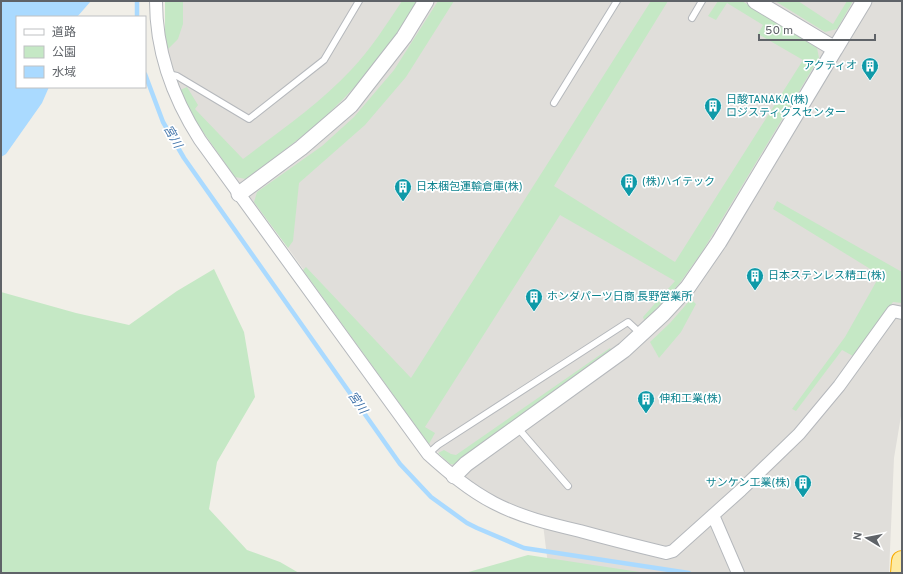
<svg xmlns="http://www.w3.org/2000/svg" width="903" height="574" viewBox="0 0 903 574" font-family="Overpass,'Noto Sans JP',sans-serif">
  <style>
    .industrial { fill: #e0deda }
    .green { fill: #c5e8c5 }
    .water { fill: #aadaff }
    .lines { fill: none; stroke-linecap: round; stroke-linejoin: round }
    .stream { stroke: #aadaff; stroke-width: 4.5 }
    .service-casing { stroke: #b5b8bc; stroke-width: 8 }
    .minor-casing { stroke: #b5b8bc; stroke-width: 14 }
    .tertiary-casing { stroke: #b5b8bc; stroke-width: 17 }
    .trunk-casing { stroke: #f9ab00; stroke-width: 22 }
    .service { stroke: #fff; stroke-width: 6 }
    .minor { stroke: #fff; stroke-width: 12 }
    .tertiary { stroke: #fff; stroke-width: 15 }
    .trunk { stroke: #feeaa1; stroke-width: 20 }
    .labels { text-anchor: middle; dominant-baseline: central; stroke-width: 3.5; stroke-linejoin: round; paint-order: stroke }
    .culture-label { font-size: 11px; fill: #0d838f; stroke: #fff; text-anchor: start }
    .water-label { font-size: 12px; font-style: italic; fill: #4174aa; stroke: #fff }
  </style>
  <rect width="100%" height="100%" fill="#f1efe8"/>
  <path class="industrial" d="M165 1H902V410L894 458 889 573H549L542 516 497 498 472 484 429 444 288 248 235 177 194 119 180 90 167 50 165 34Z"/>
  <path class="green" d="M165 1H183V24L178 39 167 50 165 34Z
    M402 1H417C394 41 365 79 331 111 305 136 275 157 246 179L235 177 194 119 180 90 187 87 198 105 195 109 243 159C280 131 319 104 351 70 371 49 386 25 402 1Z
    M438 1H454L406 77 365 125 299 183 293 241 288 248 254 202 257 192 322 146 354 117 394 70Z
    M651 1H668L554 186 675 262 803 60 758 34 763 25 727 3 716 20 708 16 718 1H742L817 48 819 58 702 252 679 284 646 320H644L643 317 675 281 560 215 425 427 435 433 429 444 303 270 306 267 411 378Z
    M775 1H798L833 24 847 1H853L837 29 825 32Z
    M777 201 902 272V303L893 302 853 356 842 350 796 411 792 409 845 337 880 275 773 209Z
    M214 269 244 332 255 397 217 462 209 509 247 550 280 562 299 573H1V292L76 313 129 325 177 291Z
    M691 299 696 304 681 332 659 358 650 342 670 323Z
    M610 348 612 351 457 465 450 464 438 453 444 450 451 454 456 455Z
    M528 555 646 573H465Z"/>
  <path class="water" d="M1 1H91L77 17H17V87H49L42 103 6 154 1 157Z"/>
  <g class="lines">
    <path class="stream" d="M137 1V17
      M145 74 163 122 184 158 400 464 431 497 467 523 477 528 524 548 689 573"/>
    <g class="service-casing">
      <path id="service" d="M692 18 702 1
        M168 74 177 76 249 119 324 60 359 1
        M554 103 617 1
        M517 427 568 486
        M428 454 438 445 628 322 641 334"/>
    </g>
    <g class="minor-casing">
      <path id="minor" d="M156 1C156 51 173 98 200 140L428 454C448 472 469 490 494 503 521 517 550 524 580 531 609 539 637 546 666 553L673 551 741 490 799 434 839 386 893 311 902 313
        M713 515 738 573"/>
    </g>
    <g class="tertiary-casing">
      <path id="tertiary" d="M755 1 835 49 864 1
        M239 194 301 148 351 105 404 37 426 1
        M454 476 466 464 624 350 663 314 688 287 719 242 835 49"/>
    </g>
    <g class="trunk-casing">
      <path id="trunk" d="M901 573 902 561"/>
    </g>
    <use href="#service" class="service"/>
    <use href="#minor" class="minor"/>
    <use href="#tertiary" class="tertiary"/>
    <use href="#trunk" class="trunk"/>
  </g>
  <defs>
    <g id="building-pin" transform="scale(0.9)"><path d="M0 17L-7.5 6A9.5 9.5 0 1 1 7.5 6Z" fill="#0f9aa8" stroke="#fff"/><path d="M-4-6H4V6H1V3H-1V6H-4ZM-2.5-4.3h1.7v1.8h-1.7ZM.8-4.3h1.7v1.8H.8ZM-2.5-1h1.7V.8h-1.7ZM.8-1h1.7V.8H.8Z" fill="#fff"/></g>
  </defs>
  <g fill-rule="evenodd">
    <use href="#building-pin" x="870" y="66"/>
    <use href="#building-pin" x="713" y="106"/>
    <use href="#building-pin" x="629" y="182"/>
    <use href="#building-pin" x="403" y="187"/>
    <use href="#building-pin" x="755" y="276"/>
    <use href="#building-pin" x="534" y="297"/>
    <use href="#building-pin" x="646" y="399"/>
    <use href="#building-pin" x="803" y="483"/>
  </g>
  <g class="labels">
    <g class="culture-label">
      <text x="857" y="66" text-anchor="end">アクティオ</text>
      <text x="726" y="100">日酸TANAKA(株)<tspan x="726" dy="13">ロジスティクスセンター</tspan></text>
      <text x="642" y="182">(株)ハイテック</text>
      <text x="416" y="187">日本梱包運輸倉庫(株)</text>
      <text x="768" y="276">日本ステンレス精工(株)</text>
      <text x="547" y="297">ホンダパーツ日商 長野営業所</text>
      <text x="659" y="399">伸和工業(株)</text>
      <text x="790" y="483" text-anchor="end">サンケン工業(株)</text>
    </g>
    <g class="water-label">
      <text transform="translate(172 137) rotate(60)">宮川</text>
      <text transform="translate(357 403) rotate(55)">宮川</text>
    </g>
  </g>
  <rect width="903" height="574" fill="none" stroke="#5f6368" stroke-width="4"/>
  <rect x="16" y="16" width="130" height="72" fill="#ffffff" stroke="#bfc1c3"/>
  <rect x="24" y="29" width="20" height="6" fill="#ffffff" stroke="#bfc1c3"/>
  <text x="52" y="36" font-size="12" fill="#5f6368">道路</text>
  <rect x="24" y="46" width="20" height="12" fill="#c5e8c5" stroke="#bfc1c3"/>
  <text x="52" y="56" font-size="12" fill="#5f6368">公園</text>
  <rect x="24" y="66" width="20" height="12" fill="#aadaff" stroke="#bfc1c3"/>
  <text x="52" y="76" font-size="12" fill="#5f6368">水域</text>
  <g transform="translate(867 538) rotate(280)" stroke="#ffffff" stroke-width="3" paint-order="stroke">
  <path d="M0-3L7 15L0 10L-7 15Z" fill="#5f6368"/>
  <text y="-6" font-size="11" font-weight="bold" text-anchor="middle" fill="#5f6368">N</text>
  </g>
  <path d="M759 34v6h116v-6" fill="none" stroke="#5f6368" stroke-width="2"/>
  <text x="765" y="34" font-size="12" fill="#5f6368" stroke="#ffffff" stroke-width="3" paint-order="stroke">50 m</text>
</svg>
